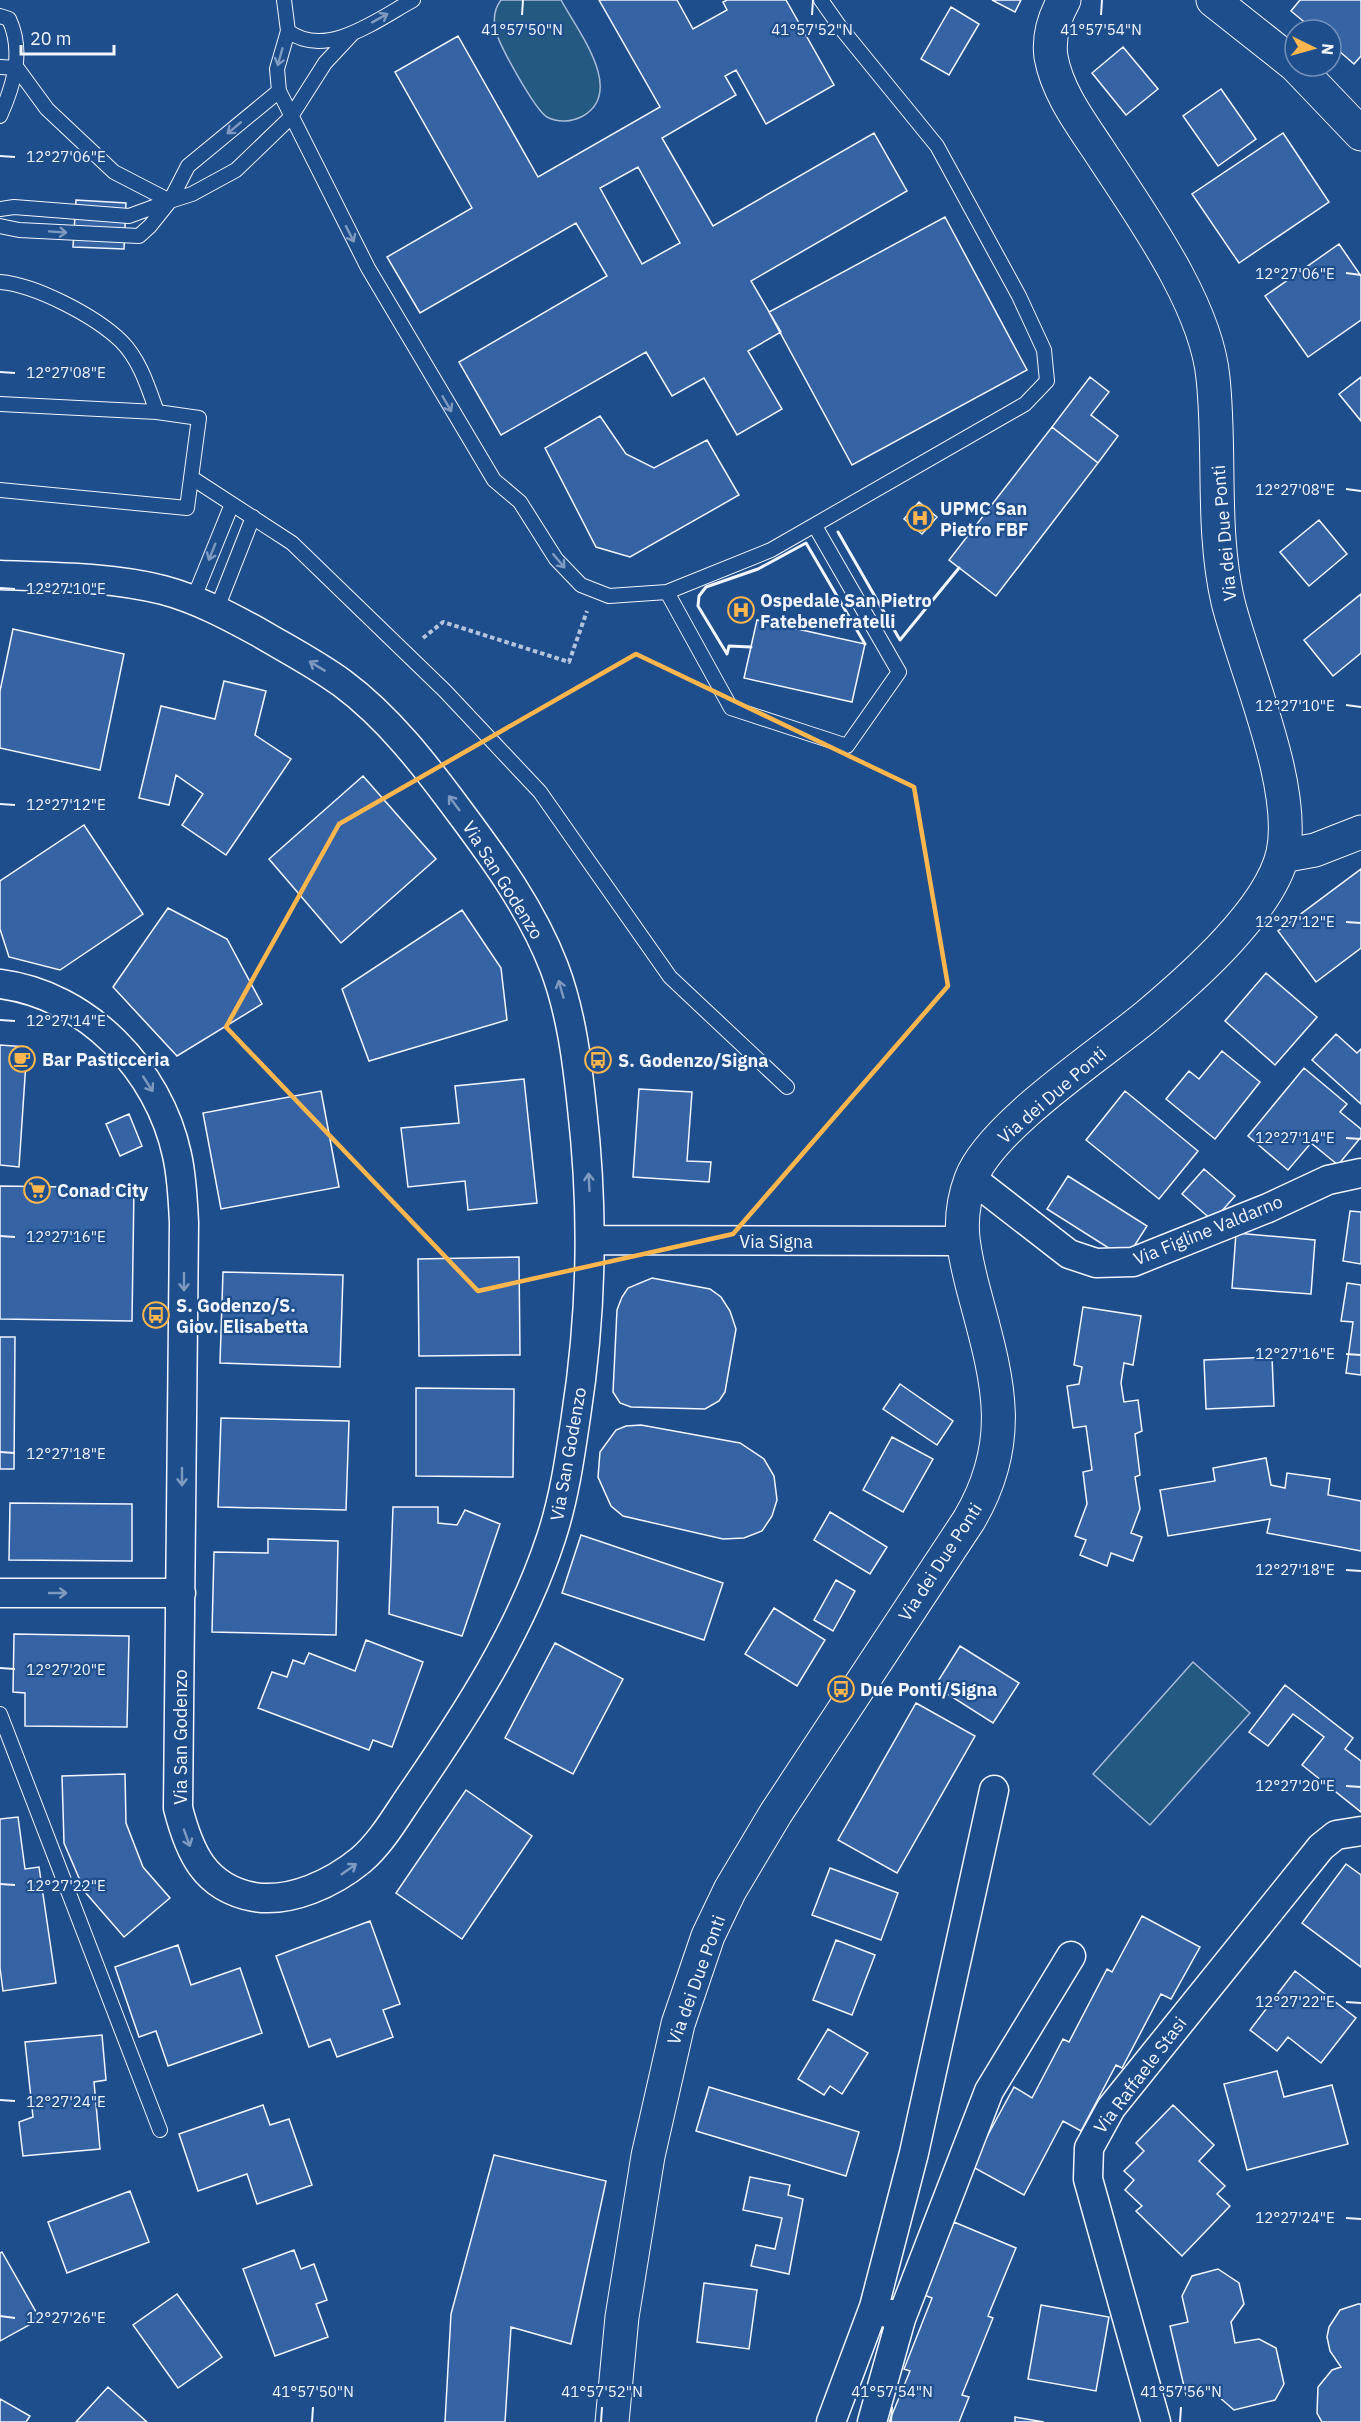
<svg xmlns="http://www.w3.org/2000/svg" width="1361" height="2422" viewBox="0 0 1361 2422" font-family="'IBM Plex Sans',sans-serif">
  <style>
    .green { fill: #245a82; stroke: #a8bbd7; stroke-width: 1.5 }
    .building { fill: #3563a3; stroke: #f2f6ff; stroke-width: 1.5; fill-rule: evenodd }
    .lines { fill: none; stroke-linecap: round; stroke-linejoin: round }
    .service-casing { stroke: #f2f6ff; stroke-width: 16 }
    .minor-casing { stroke: #f2f6ff; stroke-width: 31 }
    .tertiary-casing { stroke: #f2f6ff; stroke-width: 35 }
    .path { stroke: #b3c4dc; stroke-width: 4; stroke-dasharray: 4.5 3; stroke-linecap: butt }
    .service { stroke: #1f4e8c; stroke-width: 14 }
    .minor { stroke: #1f4e8c; stroke-width: 28 }
    .tertiary { stroke: #1f4e8c; stroke-width: 33 }
    .wall { stroke: #f2f6ff; stroke-width: 3 }
    .oneway { stroke: #7e9ac0 }
    .marked { fill: none; stroke: #ffb74d; stroke-width: 4.5; stroke-linejoin: round }
    .ticks { fill: none; stroke: #f2f6ff; stroke-width: 2 }
    .labels { text-anchor: middle; dominant-baseline: central; stroke-width: 4.5; stroke-linejoin: round; paint-order: stroke }
    .poi-label { font-size: 18px; font-weight: bold; fill: #f2f6ff; stroke: #1f4e8c; text-anchor: start }
    .street-label { font-size: 18px; fill: #f2f6ff; stroke: #1f4e8c }
    .ticks-label { font-size: 15px; text-anchor: middle; fill: #f2f6ff; stroke: #1f4e8c; stroke-width: 4.5; stroke-linejoin: round; paint-order: stroke }
  </style>
  <rect width="100%" height="100%" fill="#1f4e8c"/>
  <path class="green" d="M501 0H561C577 30 626 91 583 116 572 122 558 123 547 117 535 110 499 45 496 31 493 20 494 9 501 0Z
    M1193 1662 1250 1713 1150 1825 1093 1774Z"/>
  <path class="building" d="M599 0H677L693 29 727 10 723 2 727 0H786L834 85 766 124 736 70 725 76 736 95 662 138 713 226 874 133 907 191 751 281 781 332 748 351 782 409 737 435 704 378 672 396 646 352 501 435 459 362 607 276 576 223 420 313 387 257 472 208 395 72 458 36 538 177 660 107ZM638 167 680 243 642 264 600 188Z
    M992 0H1021L1015 12Z
    M1300 0H1361V56L1354 64 1331 44V30H1314L1291 11Z
    M951 7 979 24 949 75 921 59Z
    M1123 47 1158 89 1126 115 1092 73Z
    M1221 89 1256 139 1218 166 1183 116Z
    M1283 133 1329 202 1239 263 1192 194Z
    M76 200 126 203 124 249 73 247Z
    M945 217 1027 370 852 465 769 312Z
    M1339 244 1361 276V320L1308 357 1265 296Z
    M1090 377 1109 392 1091 415 1118 436 1098 463 1052 427Z
    M1361 377V421L1339 394Z
    M600 416 626 454 654 468 707 440 739 495 630 557 596 547 545 448Z
    M1052 427 1098 463 996 596 949 560Z
    M919 502 937 517 922 534 904 519Z
    M1319 520 1347 554 1309 586 1280 552Z
    M1361 594V653L1333 676 1304 640Z
    M757 620 865 644 852 702 744 678Z
    M13 629 124 654 100 770 0 748V691Z
    M224 681 266 691 255 735 291 759 226 855 182 825 203 794 176 775 169 805 139 798 161 706 215 719Z
    M363 776 436 859 341 943 269 859Z
    M84 825 143 914 60 970 9 957 0 929V881Z
    M1361 869V948L1316 982 1278 931Z
    M168 908 227 939 262 1004 177 1056 113 987Z
    M462 910 501 968 507 1020 369 1061 342 989Z
    M1266 973 1317 1017 1275 1065 1225 1021Z
    M1336 1034 1357 1053 1361 1049V1104L1312 1060Z
    M0 1045 27 1047 19 1167 0 1165Z
    M1222 1051 1260 1082 1215 1139 1166 1099 1189 1071 1199 1079Z
    M1304 1068 1347 1104 1340 1112 1361 1129V1137L1338 1165 1311 1143 1288 1170 1248 1136Z
    M524 1079 537 1203 468 1210 465 1181 408 1187 401 1128 459 1123 455 1086Z
    M639 1089 692 1092 687 1161 711 1162 709 1182 633 1177Z
    M321 1091 339 1187 221 1209 203 1113Z
    M1125 1091 1198 1151 1159 1199 1086 1140Z
    M129 1114 142 1146 120 1156 106 1124Z
    M1204 1169 1235 1196 1213 1221 1182 1194Z
    M1068 1176 1147 1226 1126 1259 1047 1209Z
    M0 1186 134 1188 132 1321 0 1319Z
    M1350 1211 1361 1212V1264L1343 1261Z
    M1236 1233 1315 1240 1311 1294 1232 1288Z
    M519 1257 520 1355 419 1356 418 1259Z
    M223 1272 343 1275 340 1367 220 1363Z
    M652 1278 710 1289 721 1297 730 1311 736 1329 725 1392 719 1401 705 1409 631 1407 620 1403 613 1392 617 1310 622 1297 628 1288Z
    M1347 1283 1361 1285V1375L1346 1373 1353 1322 1341 1321Z
    M1083 1307 1141 1316 1133 1365 1124 1363 1121 1383 1124 1402 1138 1400 1142 1431 1135 1434 1140 1475 1135 1477 1140 1509 1131 1533 1142 1537 1133 1561 1111 1553 1107 1566 1080 1555 1086 1540 1075 1536 1087 1504 1083 1472 1092 1470 1086 1426 1073 1428 1067 1386 1079 1384 1082 1367 1074 1365Z
    M0 1337H15L14 1469H0Z
    M1272 1357 1274 1406 1206 1409 1204 1360Z
    M900 1384 953 1421 937 1445 883 1409Z
    M416 1388 514 1389 513 1477 416 1476Z
    M221 1418 349 1421 346 1510 218 1507Z
    M641 1425 740 1443 764 1459 774 1476 777 1500 772 1516 762 1531 744 1538 723 1539 623 1516 611 1506 598 1477 600 1452 616 1430 626 1426Z
    M892 1437 933 1459 903 1512 863 1490Z
    M1266 1458 1271 1485 1285 1488 1287 1473 1330 1479 1328 1495 1361 1501V1551L1267 1533 1270 1519 1168 1536 1160 1490 1215 1481 1213 1468Z
    M10 1503 132 1504V1561L9 1560Z
    M393 1507H438V1523L457 1525 465 1510 500 1524 462 1636 389 1614Z
    M830 1512 887 1547 870 1574 814 1540Z
    M581 1535 723 1583 704 1640 562 1593Z
    M268 1539 338 1541 336 1635 212 1632 214 1552 268 1553Z
    M836 1580 855 1591 833 1631 814 1620Z
    M774 1608 825 1640 797 1686 745 1654Z
    M14 1634 129 1636 127 1727 25 1726V1693L13 1692Z
    M366 1640 423 1662 392 1747 373 1740 369 1750 258 1708 272 1672 287 1677 293 1660 304 1664 309 1653 355 1671Z
    M555 1643 623 1679 573 1774 505 1738Z
    M960 1646 1019 1683 993 1723 935 1686Z
    M1285 1685 1353 1738 1345 1749 1361 1761V1812L1302 1765 1324 1737 1293 1714 1268 1746 1249 1732Z
    M916 1703 975 1736 897 1873 838 1840Z
    M125 1774 126 1823 143 1867 170 1898 124 1937 85 1892 64 1843 62 1776Z
    M466 1790 532 1836 462 1939 396 1893Z
    M18 1817 25 1869 39 1867 56 1983 3 1991 0 1968V1819Z
    M1346 1864 1361 1875V1967L1302 1923Z
    M830 1868 898 1893 881 1940 812 1915Z
    M1142 1916 1200 1947 1171 1999 1161 1994 1122 2068 1116 2065 1081 2131 1063 2121 1024 2195 971 2166 1014 2087 1032 2098 1063 2039 1069 2042 1107 1969 1112 1972Z
    M370 1921 400 2004 383 2010 393 2037 337 2057 330 2039 309 2047 276 1956Z
    M836 1940 875 1955 852 2015 813 2000Z
    M178 1945 191 1985 240 1968 262 2033 168 2066 156 2031 139 2037 115 1967Z
    M1295 1971 1356 2018 1321 2063 1288 2037 1277 2051 1250 2030Z
    M828 2029 868 2053 842 2094 830 2086 824 2095 798 2079Z
    M102 2035 106 2080 94 2082 100 2149 23 2156 19 2122 33 2117 25 2042Z
    M1277 2071 1284 2097 1332 2085 1348 2144 1247 2170 1224 2084Z
    M709 2087 859 2132 846 2176 696 2131Z
    M263 2105 270 2125 289 2119 312 2185 257 2204 247 2174 198 2191 179 2134Z
    M1173 2105 1214 2145 1199 2161 1225 2186 1217 2194 1230 2206 1182 2256 1136 2211 1142 2206 1125 2190 1134 2180 1124 2171 1144 2151 1136 2143Z
    M494 2155 606 2181 571 2344 511 2327 505 2422H445L451 2314Z
    M750 2177 790 2185 788 2195 803 2199 789 2274 751 2266 756 2245 775 2249 782 2218 743 2210Z
    M130 2191 149 2242 67 2273 48 2222Z
    M954 2222 1016 2248 988 2316 993 2318 962 2395 969 2397 959 2422H889L910 2371 904 2369 932 2298 924 2295Z
    M294 2250 301 2269 314 2264 327 2300 316 2304 328 2337 275 2356 243 2269Z
    M2 2252 40 2319 0 2341V2253Z
    M1218 2269 1239 2283 1244 2304 1231 2322 1235 2343 1259 2339 1276 2348 1284 2384 1275 2400 1234 2410 1211 2390 1186 2395 1170 2326 1188 2322 1182 2296 1192 2276Z
    M704 2283 757 2290 749 2349 697 2342Z
    M177 2294 222 2357 178 2388 133 2325Z
    M1358 2304H1361V2422H1322L1317 2413 1318 2387 1332 2370 1341 2367 1330 2351 1327 2337 1329 2327 1340 2310Z
    M1041 2305 1109 2317 1096 2391 1028 2379Z
    M108 2387 147 2422H76Z
    M0 2399 30 2416 26 2422H0Z
    M1015 2417 1044 2422H1015Z"/>
  <g class="lines">
    <g class="service-casing">
      <path id="service" d="M284 0 288 31 277 69 279 91 368 268 494 480 520 502 556 559 581 585 609 596 667 592 771 550 1025 404 1047 381 1044 350 1019 296 937 146 840 27 821 0
        M0 16 9 19C24 51 14 85 0 116
        M288 31C326 60 378 19 413 0
        M0 67 17 68
        M17 68 47 109 114 172 170 201
        M279 91 188 166 170 201 192 194 236 170 290 118 325 63 353 33
        M0 209 14 207 129 216 170 201 150 226 139 236 19 230 0 226
        M0 282C36 285 95 316 121 341 140 360 148 387 157 412L199 418 187 508 0 490
        M0 404 157 412
        M192 478 292 543 445 691 540 792 670 977 787 1087
        M667 592 731 708 847 746 899 672 815 526
        M193 600 232 504
        M216 611 253 517
        M0 1714 160 2130"/>
    </g>
    <g class="minor-casing">
      <path id="minor" d="M0 575C53 577 112 577 163 590 197 599 229 616 260 633 287 649 316 664 342 683 388 717 425 765 459 811 495 859 532 910 554 967 571 1012 577 1060 582 1108 594 1212 592 1313 576 1416 570 1457 564 1499 551 1538 521 1630 467 1713 413 1792 397 1815 382 1842 361 1860 333 1883 291 1903 254 1897 204 1888 189 1851 178 1808L184 1223C183 1201 182 1177 177 1155 159 1070 87 995 0 984
        M971 1178 1069 1254 1096 1263 1133 1262 1268 1208 1328 1180 1361 1173
        M592 1240 961 1241
        M0 1593H181
        M901 2319 874 2307 914 2153 994 1790
        M831 2422 874 2307
        M872 2422 901 2319 989 2091 1071 1956
        M1156 2422 1088 2179 1089 2148 1111 2108 1321 1847 1336 1835 1361 1831"/>
    </g>
    <g class="tertiary-casing">
      <path id="tertiary" d="M1213 0 1295 65
        M1296 66 1361 134
        M1282 856 1315 850 1361 832
        M612 2422 622 2317 648 2156 678 2024 708 1936 730 1890 776 1813 969 1520C1018 1437 996 1375 973 1288 963 1249 956 1219 971 1179 990 1127 1101 1054 1147 1016 1191 979 1270 910 1283 853 1297 786 1245 670 1228 602 1211 529 1221 452 1213 378 1206 303 1139 212 1098 149 1080 122 1057 91 1051 57 1048 36 1054 18 1064 0"/>
    </g>
    <path class="path" d="M423 638 443 622 569 662 587 611"/>
    <use href="#service" class="service"/>
    <use href="#minor" class="minor"/>
    <use href="#tertiary" class="tertiary"/>
    <path class="wall" d="M838 532 900 640 959 568
      M751 647 729 646 727 654 698 606 699 596 706 587 758 569 806 543 865 644"/>
  </g>
  <defs><path id="oneway-shaft" d="M-6 0H5M1.5-3L5.5 0L1.5 3" fill="none" stroke-width="1.6" stroke-linecap="round" stroke-linejoin="round" transform="scale(1.5)"/></defs>
  <g class="oneway">
    <use href="#oneway-shaft" transform="translate(380 18) rotate(-29)"/>
    <use href="#oneway-shaft" transform="translate(280 57) rotate(106)"/>
    <use href="#oneway-shaft" transform="translate(234 128) rotate(140)"/>
    <use href="#oneway-shaft" transform="translate(58 232) rotate(4)"/>
    <use href="#oneway-shaft" transform="translate(350 234) rotate(63)"/>
    <use href="#oneway-shaft" transform="translate(447 404) rotate(60)"/>
    <use href="#oneway-shaft" transform="translate(212 552) rotate(112)"/>
    <use href="#oneway-shaft" transform="translate(559 561) rotate(50)"/>
    <use href="#oneway-shaft" transform="translate(317 666) rotate(-149)"/>
    <use href="#oneway-shaft" transform="translate(454 803) rotate(-127)"/>
    <use href="#oneway-shaft" transform="translate(561 989) rotate(-106)"/>
    <use href="#oneway-shaft" transform="translate(148 1084) rotate(57)"/>
    <use href="#oneway-shaft" transform="translate(589 1182) rotate(-93)"/>
    <use href="#oneway-shaft" transform="translate(184 1282) rotate(90)"/>
    <use href="#oneway-shaft" transform="translate(182 1477) rotate(90)"/>
    <use href="#oneway-shaft" transform="translate(58 1593)"/>
    <use href="#oneway-shaft" transform="translate(187 1838) rotate(70)"/>
    <use href="#oneway-shaft" transform="translate(349 1869) rotate(-35)"/>
  </g>
  <path class="marked" d="M636 654 914 787 948 986 733 1234 478 1291 226 1027 339 824Z"/>
  <path class="ticks" d="M522 15 523 0M812 15 813 0M1101 15 1102 0M0 156 15 157M1346 273 1361 275M0 372 15 373M1346 489 1361 491M0 588 15 589M1346 705 1361 707M0 804 15 805M1346 922 1361 923M0 1020 15 1021M1346 1138 1361 1139M0 1236 15 1237M1346 1354 1361 1355M0 1452 15 1453M1346 1570 1361 1571M0 1668 15 1669M1346 1786 1361 1787M0 1884 15 1885M1346 2002 1361 2003M0 2100 15 2101M1346 2218 1361 2219M0 2316 15 2318M312 2422 313 2407M601 2422 602 2407M891 2422 892 2407M1180 2422 1181 2407"/>
  <defs>
    <g id="hospital-ring" transform="scale(1.35)"><circle r="9.5" fill="#1f4e8c" stroke="#ffb74d" stroke-width="1.5"/><path d="M-5-5h3v3.5h4V-5h3V5h-3V1.5h-4V5h-3Z" fill="#ffb74d"/></g>
    <g id="cafe-ring" transform="scale(1.35)"><circle r="9.5" fill="#1f4e8c" stroke="#ffb74d" stroke-width="1.5"/><path d="M-5.5-4.5H6V0H3Q3 3.5 0 3.5H-2.5Q-5.5 3.5-5.5 0ZM3-3.2v2h1.7v-2ZM-6 4.5H4V6H-6Z" fill="#ffb74d"/></g>
    <g id="bus-ring" transform="scale(1.35)"><circle r="9.5" fill="#1f4e8c" stroke="#ffb74d" stroke-width="1.5"/><path d="M-5-6H5V4H4V6H2V4H-2V6H-4V4H-5ZM-3.5-4V0h7V-4ZM-3.5 1.2v1.5H-2V1.2ZM2 1.2v1.5H3.5V1.2Z" fill="#ffb74d"/></g>
    <g id="supermarket-ring" transform="scale(1.35)"><circle r="9.5" fill="#1f4e8c" stroke="#ffb74d" stroke-width="1.5"/><path d="M-6-5.5h2.5l.6 2H6L4.5 2H-2.5L-4.4-4H-6ZM-1.5 3.2a1.3 1.3 0 1 0 .1 0ZM3 3.2a1.3 1.3 0 1 0 .1 0Z" fill="#ffb74d"/></g>
  </defs>
  <g fill-rule="evenodd">
    <use href="#hospital-ring" x="920" y="518"/>
    <use href="#hospital-ring" x="741" y="610"/>
    <use href="#cafe-ring" x="22" y="1059"/>
    <use href="#bus-ring" x="598" y="1060"/>
    <use href="#supermarket-ring" x="37" y="1190"/>
    <use href="#bus-ring" x="156" y="1315"/>
    <use href="#bus-ring" x="841" y="1689"/>
  </g>
  <g class="labels">
    <g class="poi-label">
      <text x="940" y="508">UPMC San<tspan x="940" dy="21">Pietro FBF</tspan></text>
      <text x="760" y="600">Ospedale San Pietro<tspan x="760" dy="21">Fatebenefratelli</tspan></text>
      <text x="42" y="1059">Bar Pasticceria</text>
      <text x="618" y="1060">S. Godenzo/Signa</text>
      <text x="57" y="1190">Conad City</text>
      <text x="176" y="1305">S. Godenzo/S.<tspan x="176" dy="21">Giov. Elisabetta</tspan></text>
      <text x="860" y="1689">Due Ponti/Signa</text>
    </g>
    <g class="street-label">
      <text transform="translate(1224 533) rotate(-95)">Via dei Due Ponti</text>
      <text transform="translate(503 880) rotate(58)">Via San Godenzo</text>
      <text transform="translate(1052 1095) rotate(-41)">Via dei Due Ponti</text>
      <text transform="translate(1208 1230) rotate(-22)">Via Figline Valdarno</text>
      <text x="776" y="1241">Via Signa</text>
      <text transform="translate(568 1454) rotate(-80)">Via San Godenzo</text>
      <text transform="translate(940 1562) rotate(-57)">Via dei Due Ponti</text>
      <text transform="translate(180 1737) rotate(-90)">Via San Godenzo</text>
      <text transform="translate(696 1980) rotate(-70)">Via dei Due Ponti</text>
      <text transform="translate(1140 2075) rotate(-53)">Via Raffaele Stasi</text>
    </g>
  </g>
  <g class="ticks-label">
    <text x="522" y="35">41°57'50"N</text>
    <text x="812" y="35">41°57'52"N</text>
    <text x="1101" y="35">41°57'54"N</text>
    <text x="66" y="162">12°27'06"E</text>
    <text x="1295" y="279">12°27'06"E</text>
    <text x="66" y="378">12°27'08"E</text>
    <text x="1295" y="495">12°27'08"E</text>
    <text x="66" y="594">12°27'10"E</text>
    <text x="1295" y="711">12°27'10"E</text>
    <text x="66" y="810">12°27'12"E</text>
    <text x="1295" y="927">12°27'12"E</text>
    <text x="66" y="1026">12°27'14"E</text>
    <text x="1295" y="1143">12°27'14"E</text>
    <text x="66" y="1242">12°27'16"E</text>
    <text x="1295" y="1359">12°27'16"E</text>
    <text x="66" y="1459">12°27'18"E</text>
    <text x="1295" y="1575">12°27'18"E</text>
    <text x="66" y="1675">12°27'20"E</text>
    <text x="1295" y="1791">12°27'20"E</text>
    <text x="66" y="1891">12°27'22"E</text>
    <text x="1295" y="2007">12°27'22"E</text>
    <text x="66" y="2107">12°27'24"E</text>
    <text x="1295" y="2223">12°27'24"E</text>
    <text x="66" y="2323">12°27'26"E</text>
    <text x="313" y="2397">41°57'50"N</text>
    <text x="602" y="2397">41°57'52"N</text>
    <text x="892" y="2397">41°57'54"N</text>
    <text x="1181" y="2397">41°57'56"N</text>
  </g>
  <g transform="translate(1313 48) rotate(95)"><circle r="28" fill="#1f4e8c" stroke="#7391ba" stroke-width="1.5"/>
  <path d="M0-4.5L10 22L0 15L-10 22Z" fill="#ffb74d"/>
  <text y="-9" font-size="16" font-weight="bold" text-anchor="middle" fill="#f2f6ff">N</text>
  </g>
  <path d="M21 45v9h93v-9" fill="none" stroke="#f2f6ff" stroke-width="3"/>
  <text x="30" y="45" font-size="18" fill="#f2f6ff" stroke="#1f4e8c" stroke-width="4.5" paint-order="stroke">20 m</text>
</svg>
